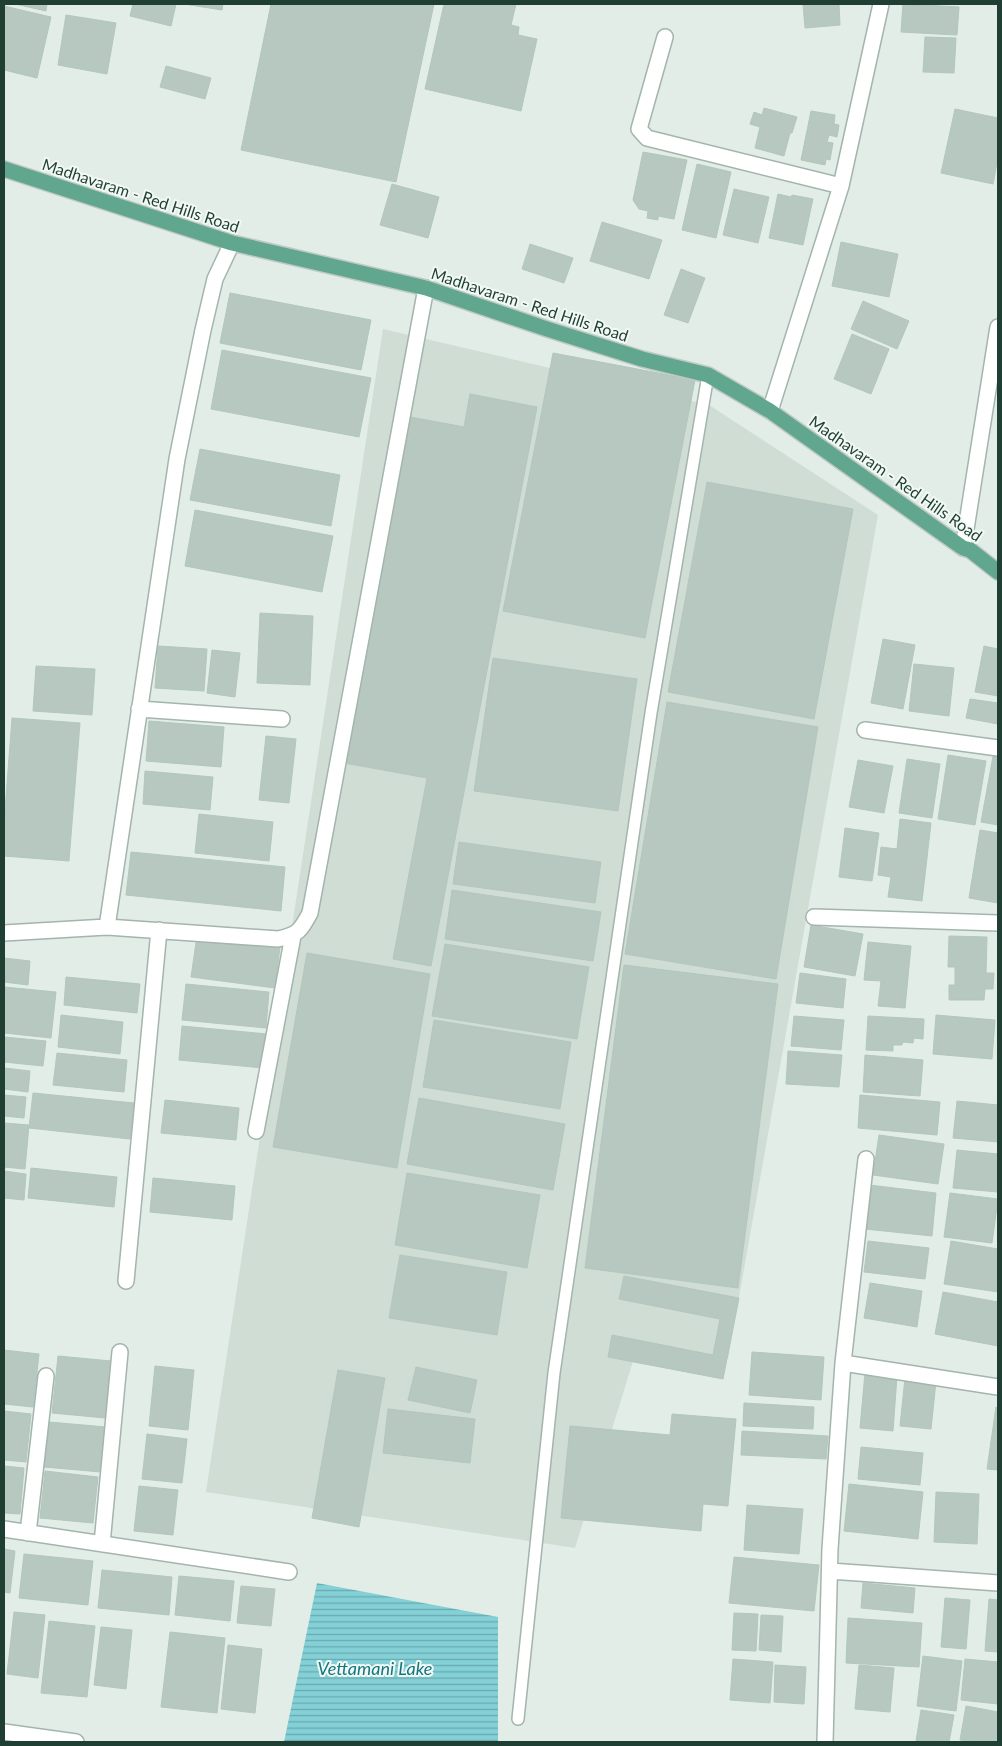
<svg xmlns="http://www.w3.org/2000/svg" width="1002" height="1746" viewBox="0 0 1002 1746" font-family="Lato,sans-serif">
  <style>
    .built { fill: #cfddd5 }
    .water { fill: url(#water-rules) }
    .building { fill: #b6c8bf; stroke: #b2c7bd }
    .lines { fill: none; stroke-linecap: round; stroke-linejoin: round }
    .lane-casing { stroke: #a3b5ad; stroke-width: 14 }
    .street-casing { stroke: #a3b5ad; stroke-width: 18 }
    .primary-casing { stroke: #c0c9c6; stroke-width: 18 }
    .lane { stroke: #fff; stroke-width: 11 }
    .street { stroke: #fff; stroke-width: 15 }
    .primary { stroke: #61a790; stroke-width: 15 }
    .labels { text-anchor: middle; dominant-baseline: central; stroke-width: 4; stroke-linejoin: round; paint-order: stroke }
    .street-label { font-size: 16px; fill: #1f3f34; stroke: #f2f9f5 }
    .water-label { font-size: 18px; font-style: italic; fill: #147681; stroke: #f2f9f5 }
  </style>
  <defs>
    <pattern id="water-rules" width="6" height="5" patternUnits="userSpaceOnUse" patternTransform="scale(1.25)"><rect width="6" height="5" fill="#83d0d7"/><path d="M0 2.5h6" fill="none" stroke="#6baaaf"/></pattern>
  </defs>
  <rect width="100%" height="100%" fill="#e1ede6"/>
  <path class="built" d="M383 329 709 405 878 515 728 1359 639 1342 575 1548 206 1492Z"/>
  <path class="water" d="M317 1583 498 1617V1742H284Z"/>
  <path class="building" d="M15 4H47L46 11Z
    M133 4H176L171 26 130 16Z
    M184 4H223L222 10Z
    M271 4H434L396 182 241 150Z
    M444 4H516L511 25 519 27 518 35 537 39 521 111 425 89Z
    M803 4H839L840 25 805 28Z
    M903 4 959 7 957 35 901 32Z
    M4 6 51 17 37 78 4 70Z
    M66 15 116 23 107 74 58 65Z
    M925 37 956 38 954 73 923 72Z
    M166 66 211 78 205 99 160 87Z
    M764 108 797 117 792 133H790L784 156 755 148 760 127 750 124 754 112 762 115Z
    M955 109 998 118V157L993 184 941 173Z
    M811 111 835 115 834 124 839 125 837 137 829 135 827 142 833 143 830 160 826 159 825 165 801 160Z
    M643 152 687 160 674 219 658 216V220L647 218 648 211 639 209 633 200Z
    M697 164 731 172 716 238 682 230Z
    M392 184 439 197 428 238 380 225Z
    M734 189 769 197 758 243 723 235Z
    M778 194 791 197 792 195 813 199 803 245 769 238Z
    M602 222 662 240 649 279 590 261Z
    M841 242 898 254 889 297 832 286Z
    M530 244 573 258 564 283 522 269Z
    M681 269 705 278 688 323 664 315Z
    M230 293 371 320 361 370 220 343Z
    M863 301 909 321 897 349 851 329Z
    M852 334 889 349 871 394 834 379Z
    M222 350 371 378 359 437 211 409Z
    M553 353 695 380 645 638 503 611Z
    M470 394 537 407 431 966 393 959 427 778 339 762 405 416 464 427Z
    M200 449 340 475 331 526 190 500Z
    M707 482 853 509 814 719 668 692Z
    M195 510 333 536 322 592 185 566Z
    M260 613 313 616 310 685 257 683Z
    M883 639 915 645 903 709 871 703Z
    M158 646 207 649 204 691 155 688Z
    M984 646 998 649V696L975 692Z
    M212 650 240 653 235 697 207 693Z
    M493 658 637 679 618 811 474 791Z
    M914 664 954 668 949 716 909 711Z
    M36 666 95 669 92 715 33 711Z
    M970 699 998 703V724L966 718Z
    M667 702 818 727 776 979 625 954Z
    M12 718 80 723 69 861 4 856V824Z
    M149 721 224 727 221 767 146 761Z
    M266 736 296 739 289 803 259 800Z
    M994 751 998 752V825L981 822Z
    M948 755 986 761 975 825 938 819Z
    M907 759 940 764 932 818 899 813Z
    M858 760 893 766 884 813 849 807Z
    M145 771 213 777 210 810 143 804Z
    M199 814 273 822 269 861 195 853Z
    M900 819 931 823 922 901 888 897 891 877 878 875 881 847 897 849Z
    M845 828 879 833 872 881 839 877Z
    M980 830 998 833V903L969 898Z
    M459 842 601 862 595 903 453 884Z
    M131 852 285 867 281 911 126 895Z
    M452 890 601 912 593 961 445 939Z
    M811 925 863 934 855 976 804 967Z
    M197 936 280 947 275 988 191 977Z
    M949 936 987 937 986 973H994L993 989H985L984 1000H949V985H955V967H948Z
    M868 942 911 946 905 1008 878 1006 881 981 864 980Z
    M445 944 589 967 577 1039 432 1016Z
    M307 953 430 974 397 1168 273 1147Z
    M4 958 30 961 28 985 4 982Z
    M624 965 778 984 738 1288 585 1268Z
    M800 973 846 979 843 1008 796 1003Z
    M66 977 140 984 137 1013 64 1005Z
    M186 984 269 992 266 1028 182 1020Z
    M4 987 56 992 51 1038 4 1033Z
    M61 1015 123 1022 120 1054 58 1047Z
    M936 1015 995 1020 992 1059 933 1054Z
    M794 1016 844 1020 841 1050 791 1046Z
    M868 1016 924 1019 923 1039 914 1038 913 1043 903 1042 902 1045H893V1051L866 1050Z
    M434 1020 571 1042 560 1109 423 1087Z
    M182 1026 267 1034 263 1068 179 1060Z
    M4 1037 46 1041 43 1066 4 1062Z
    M788 1051 842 1055 839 1087 786 1084Z
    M57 1053 127 1060 124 1092 53 1085Z
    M865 1055 923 1060 920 1096 863 1092Z
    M4 1068 30 1071 28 1092 4 1089Z
    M33 1093 134 1103 130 1139 29 1128Z
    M4 1095 26 1097 24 1118 4 1116Z
    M860 1095 940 1102 937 1135 858 1128Z
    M419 1098 565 1124 553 1190 407 1164Z
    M165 1100 239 1108 236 1140 161 1133Z
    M957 1101 998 1105V1142L953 1138Z
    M4 1123 29 1125 25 1169 4 1167Z
    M879 1135 944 1144 938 1184 873 1175Z
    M957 1150 998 1154V1192L953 1188Z
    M31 1168 117 1177 114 1207 28 1198Z
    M4 1171 26 1174 24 1200 4 1198Z
    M407 1173 540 1195 527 1268 395 1245Z
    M153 1178 235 1186 232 1220 150 1212Z
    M869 1185 936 1193 932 1236 865 1229Z
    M950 1193 998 1199 992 1243 944 1237Z
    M868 1241 929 1248 925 1279 864 1272Z
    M951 1241 998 1249V1292L944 1284Z
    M400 1255 507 1272 497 1335 389 1318Z
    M624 1276 739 1298 723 1379 608 1357 612 1335 713 1355 720 1319 619 1299Z
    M870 1283 922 1291 917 1327 864 1318Z
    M943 1292 998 1302V1346L935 1334Z
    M4 1350 39 1354 33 1407 4 1404Z
    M752 1352 824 1357 821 1400 749 1395Z
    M58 1356 111 1361 105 1418 52 1413Z
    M155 1366 194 1370 188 1430 149 1426Z
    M416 1367 477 1380 470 1413 408 1400Z
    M338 1370 385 1378 359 1527 312 1518Z
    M865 1373 897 1376 893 1431 860 1428Z
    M905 1378 936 1381 931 1429 900 1426Z
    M744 1403 814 1407 813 1429 743 1426Z
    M996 1407 998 1408V1470L987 1469Z
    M388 1409 475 1419 470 1463 383 1453Z
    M4 1411 31 1414 26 1462 4 1460Z
    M672 1414 736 1419 728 1506 703 1504 701 1531 561 1518 570 1426 670 1435Z
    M49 1422 106 1427 101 1472 44 1467Z
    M742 1431 828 1436 826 1459 741 1455Z
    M147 1434 187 1439 182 1483 142 1479Z
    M861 1447 923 1453 920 1485 858 1479Z
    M4 1466 24 1468 20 1514 4 1513Z
    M45 1471 98 1477 93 1523 40 1518Z
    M849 1484 923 1492 918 1539 844 1531Z
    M139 1486 178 1490 173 1535 134 1531Z
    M936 1492 979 1494 977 1544 934 1542Z
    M747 1505 803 1509 799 1554 744 1550Z
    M4 1549 15 1551 10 1593 4 1592Z
    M24 1554 93 1561 88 1605 19 1598Z
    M734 1557 819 1565 814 1611 729 1603Z
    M102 1570 172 1577 169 1615 98 1608Z
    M179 1576 234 1581 230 1621 175 1615Z
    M863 1583 915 1588 913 1613 861 1608Z
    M241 1586 275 1589 271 1626 237 1623Z
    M945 1598 970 1600 966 1649 941 1647Z
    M989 1599 998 1600V1652L985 1651Z
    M14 1612 45 1615 38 1678 7 1674Z
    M734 1613 758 1614 756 1651 732 1650Z
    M761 1615 783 1616 781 1652 759 1650Z
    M848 1618 922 1623 919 1667 846 1663Z
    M49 1621 95 1626 87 1697 41 1693Z
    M101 1627 132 1630 126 1689 94 1685Z
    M170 1632 225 1638 217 1713 161 1707Z
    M228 1645 262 1649 255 1713 221 1709Z
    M923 1656 962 1661 956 1711 917 1706Z
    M733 1659 773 1662 770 1703 730 1700Z
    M965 1659 998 1662V1704L961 1700Z
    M775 1665 806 1667 804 1704 774 1702Z
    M859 1665 894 1668 890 1712 855 1709Z
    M966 1706 998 1712V1742H977L960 1740Z
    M921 1710 954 1715 949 1742 916 1741Z"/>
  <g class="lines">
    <g class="lane-casing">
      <path id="lane" d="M518 1719 554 1373 651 713 708 375"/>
    </g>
    <g class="street-casing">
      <path id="street" d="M665 37 639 129 647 138 841 186 770 411
        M841 186 881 4
        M963 548 998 327
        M139 709 282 719
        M865 730 998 748
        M814 917 998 923
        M107 927 278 939C298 935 301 930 310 913L426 288
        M4 933 107 927 177 459 203 330 215 279 232 243
        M256 1131 293 936
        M126 1281 159 930
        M843 1363 998 1387
        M4 1529 289 1572
        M28 1533 46 1376
        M102 1544 120 1352
        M830 1571 998 1583
        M4 1732 76 1742
        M825 1742 830 1549 843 1363 866 1159"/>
    </g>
    <g class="primary-casing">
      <path id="primary" d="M4 169 232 243 426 288 547 329 642 359 708 375 770 411 963 548 970 550 998 572"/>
    </g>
    <use href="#lane" class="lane"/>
    <use href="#street" class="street"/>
    <use href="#primary" class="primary"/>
  </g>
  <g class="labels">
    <g class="street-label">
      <text transform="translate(141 195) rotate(18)">Madhavaram - Red Hills Road</text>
      <text transform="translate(530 304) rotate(18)">Madhavaram - Red Hills Road</text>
      <text transform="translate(896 478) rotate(35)">Madhavaram - Red Hills Road</text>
    </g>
    <g class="water-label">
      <text x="375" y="1668">Vettamani Lake</text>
    </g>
  </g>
  <rect width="1002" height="1746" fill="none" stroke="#1f3f34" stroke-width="10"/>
</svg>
